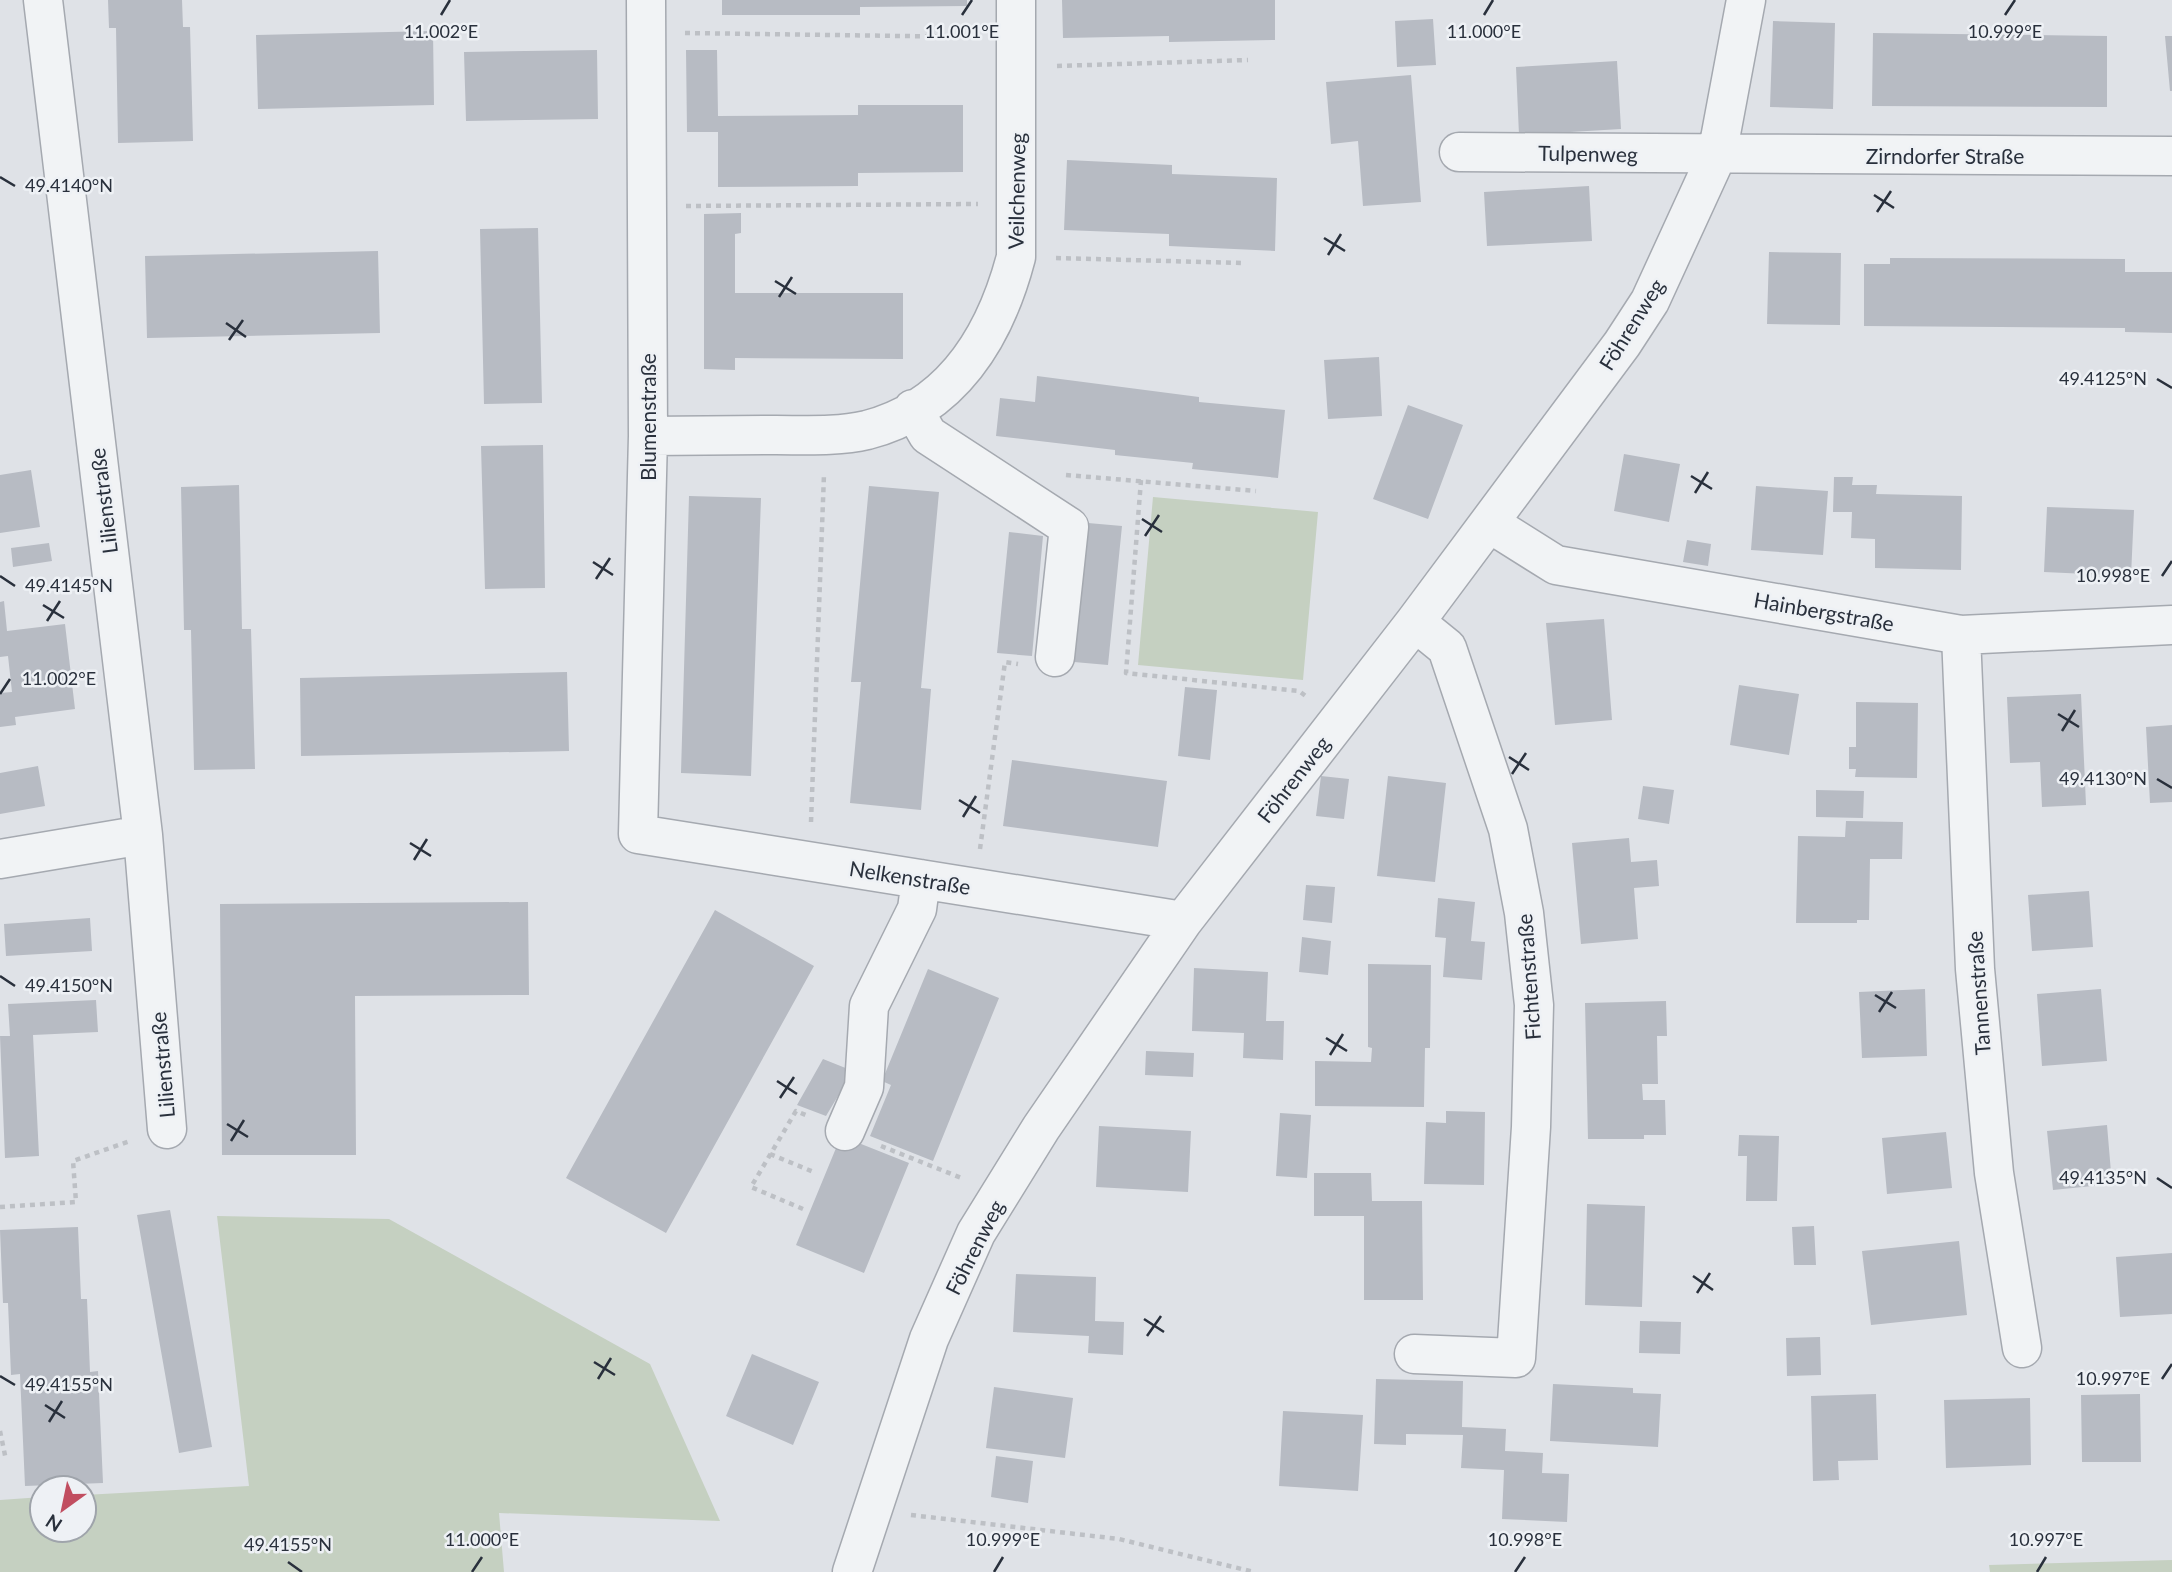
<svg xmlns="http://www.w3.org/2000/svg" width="2172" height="1572" viewBox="0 0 2172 1572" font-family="Lato,sans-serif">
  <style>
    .green { fill: #c5d0c1 }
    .building { fill: #b7bbc3 }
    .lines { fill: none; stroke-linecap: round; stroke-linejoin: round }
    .minor-casing { stroke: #a5a9b0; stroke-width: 41 }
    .path { stroke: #bdc0c5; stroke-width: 4.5; stroke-dasharray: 5 5; stroke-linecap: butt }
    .minor { stroke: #f1f3f5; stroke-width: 38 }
    .ticks { fill: none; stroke: #29303c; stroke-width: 2.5 }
    .labels { text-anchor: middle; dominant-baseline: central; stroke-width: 5; stroke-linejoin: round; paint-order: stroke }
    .street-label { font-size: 21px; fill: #29303c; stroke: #eef1f5 }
    .ticks-label { font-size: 18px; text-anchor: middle; fill: #29303c; stroke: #eef1f5; stroke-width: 5; stroke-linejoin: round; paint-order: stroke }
  </style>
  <rect width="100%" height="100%" fill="#dfe2e7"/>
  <path class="green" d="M1153 497 1318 512 1303 680 1138 665Z
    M217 1216 389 1219 650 1364 720 1521 499 1513 504 1572H0V1500L42 1497V1530H84V1495L249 1486Z
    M2172 1560V1572H1990L1989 1565Z"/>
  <path class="building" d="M108 0H182L183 27H190L193 141 118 143 116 28H109Z
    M722 0H967V6L860 7V15H722Z
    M1062 0H1275V40L1169 42V36L1063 38Z
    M1433 19 1436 65 1397 67 1395 21Z
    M1773 21 1835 23 1833 109 1770 107Z
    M433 31 434 105 258 109 256 35Z
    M1873 33 2107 36V107L1872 106Z
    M2165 36H2172V91H2170Z
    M597 50 598 119 466 121 464 52Z
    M686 50H717L718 116 858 115V105H963V172L858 173V186L718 187V132H687Z
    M1617 61 1621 129 1519 135 1516 67Z
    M1411 75 1421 202 1363 206 1358 141 1331 144 1326 82Z
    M1067 160 1172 165V174L1277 178 1275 251 1169 246V234L1064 230Z
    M1589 186 1592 241 1487 246 1484 192Z
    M741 213V233L735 234V293H903V359L735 358V370L704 369V214Z
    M538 228 542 403 484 404 480 229Z
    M378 251 380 333 147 338 145 256Z
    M1769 252 1841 253 1840 325 1767 324Z
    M1890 258 2125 259V272H2172V333L2125 332V328L1864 326V264H1890Z
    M1379 357 1382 416 1328 419 1324 360Z
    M1037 376 1199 397V402L1285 410 1278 478 1192 469 1193 463 1115 455V450L996 436 1000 398 1035 402Z
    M1408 405 1463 425 1428 519 1373 499Z
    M543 445 545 588 485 589 481 446Z
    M1624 454 1680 464 1669 522 1614 511Z
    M31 470 40 527 0 533V475Z
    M1834 477H1853L1852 485H1877L1876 494 1962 496 1961 570 1875 568V539L1851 538 1852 512H1833Z
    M239 485 242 629H251L255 769 194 770 191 630H184L181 487Z
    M869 486 939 492 921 688 931 689 921 810 850 803 861 682H851Z
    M1756 486 1828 491 1823 555 1751 550Z
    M689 496 761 498 751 776 681 773Z
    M2047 507 2134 510 2131 576 2044 572Z
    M1088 523 1122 526 1108 665 1074 662Z
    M1009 532 1043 536 1032 656 997 653Z
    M1687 540 1711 544 1708 566 1683 562Z
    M49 543 52 561 13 567 11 548Z
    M4 601 7 631 65 624 75 709 15 717 16 725 0 727V693L12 692 8 656 0 657V602Z
    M1604 619 1612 720 1555 725 1546 623Z
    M567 672 569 751 301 756 300 678Z
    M1739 685 1799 694 1789 755 1730 745Z
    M1185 687 1217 690 1210 760 1178 756Z
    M2081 694 2086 805 2042 807 2040 762 2010 763 2007 697Z
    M1856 702 1918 703 1917 778 1855 777 1856 769H1849V747H1856Z
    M2172 725V802L2150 803 2146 727Z
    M1012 760 1167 781 1158 847 1003 826Z
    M38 766 45 806 0 814V773Z
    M1321 776 1349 779 1344 819 1316 816Z
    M1388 776 1446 783 1435 882 1377 876Z
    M1643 786 1674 790 1669 824 1638 819Z
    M1816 790 1864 791 1863 818 1816 817Z
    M1846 821 1903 822 1902 859H1870L1869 920H1857V923H1796L1798 836 1845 837Z
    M1629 838 1631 862 1657 860 1659 886 1634 888 1638 939 1581 944 1572 843Z
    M1306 885 1335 887 1332 923 1303 920Z
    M2089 891 2093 947 2032 951 2028 895Z
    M1438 898 1475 902 1471 941 1485 942 1482 980 1443 977 1446 938 1435 937Z
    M528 902 529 995 355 996 356 1155H222L220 904Z
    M715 910 814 966 666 1233 566 1178Z
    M90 918 92 951 6 956 4 924Z
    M1302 937 1331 941 1328 975 1299 972Z
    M1368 964 1431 965 1430 1048H1425L1424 1107 1315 1106V1061L1371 1062 1372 1048 1368 1047Z
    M1194 968 1268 972 1266 1021H1284L1283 1060 1243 1058 1244 1033 1192 1031Z
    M928 969 999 998 933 1161 870 1136 891 1085 882 1081Z
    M1925 989 1927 1056 1862 1058 1859 992Z
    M2101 989 2107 1061 2042 1066 2037 994Z
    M96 1000 98 1032 33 1035 39 1156 5 1158 0 1036H10L8 1004Z
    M1666 1001 1667 1036H1657L1658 1084H1642L1643 1100H1665L1666 1135H1644V1139H1588L1585 1003Z
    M1146 1051 1194 1053 1193 1077 1145 1075Z
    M823 1059 853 1071 826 1116 797 1105Z
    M1446 1111 1485 1112 1484 1185 1424 1184 1426 1122 1446 1123Z
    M1280 1113 1311 1115 1307 1178 1276 1176Z
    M2107 1125 2112 1184 2053 1190 2047 1131Z
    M1099 1126 1191 1131 1188 1192 1096 1187Z
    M1946 1132 1952 1188 1887 1194 1882 1138Z
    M1739 1135 1779 1136 1777 1201H1746L1747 1156H1738Z
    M841 1136 909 1163 864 1273 796 1245Z
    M1314 1173H1371L1372 1201H1422L1423 1300H1364V1216H1314Z
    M1587 1204 1645 1206 1642 1307 1585 1305Z
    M170 1210 212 1447 179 1453 137 1215Z
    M1814 1226 1816 1265H1794L1792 1227Z
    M78 1227 81 1299H87L90 1372 98 1371 103 1483 25 1486 20 1374 11 1375 8 1303H3L0 1230Z
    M1959 1241 1967 1315 1871 1325 1862 1251Z
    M2172 1253V1314L2120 1317 2116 1257Z
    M1016 1274 1096 1277 1095 1321 1124 1322 1123 1355 1088 1353 1089 1336 1013 1332Z
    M1640 1321 1681 1322 1680 1354 1639 1353Z
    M1820 1337 1821 1375 1787 1376 1786 1338Z
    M752 1354 819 1382 793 1445 726 1416Z
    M1376 1379 1463 1381 1462 1427 1506 1429 1505 1451 1543 1453 1542 1473 1569 1474 1567 1522 1502 1519 1504 1470 1461 1468 1463 1435 1406 1434V1445L1374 1444Z
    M1553 1384 1633 1388V1393L1661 1394 1658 1447 1550 1441Z
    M994 1387 1073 1398 1065 1458 986 1448Z
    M1876 1394 1878 1460 1838 1461 1839 1480 1813 1481 1811 1396Z
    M2140 1394 2141 1462H2082L2081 1395Z
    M2030 1398 2031 1465 1946 1468 1944 1400Z
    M1283 1411 1363 1415 1358 1491 1279 1486Z
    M996 1456 1033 1461 1028 1503 991 1497Z"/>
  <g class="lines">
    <g class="minor-casing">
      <path id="minor" d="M43 0 143 835 167 1129
        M646 0 648 436 638 834 1183 921
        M1459 152 2172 156
        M913 409 928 435 1069 527 1055 657
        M648 436C690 436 733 435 776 435 806 435 837 437 867 430 952 408 995 337 1016 257V0
        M1489 523 1556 565 1961 635 2172 625
        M1961 635 1975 969 1994 1173 2022 1348
        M0 859 143 835
        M845 1131 864 1087 869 1006 917 909 921 879
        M1414 1354 1516 1358 1531 1127 1534 1005 1524 913 1508 829 1447 648 1415 622
        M852 1572 929 1339 976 1233 1041 1128 1183 921 1415 622 1622 344 1650 301 1717 155 1746 0"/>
    </g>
    <path class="path" d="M685 33 977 37
      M1057 66 1248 60
      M686 206 978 204
      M1056 258 1241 263
      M1066 475 1256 491
      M1141 480 1126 673 1299 691 1307 697
      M811 822 824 474
      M980 849 1005 662 1018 664
      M881 1146 964 1179
      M770 1154 816 1173
      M0 1207 76 1202 73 1161 130 1141
      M803 1209 751 1187 796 1111 808 1116
      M0 1431 6 1460
      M911 1515 1119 1539 1254 1572"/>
    <use href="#minor" class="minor"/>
  </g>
  <path class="ticks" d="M441 15 450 0M962 15 972 0M1484 15 1493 0M2005 15 2015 0M0 177 15 186M1874 195 1894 208M1877 212 1891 191M1324 238 1345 251M1328 255 1341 234M775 281 796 294M779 297 792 277M226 323 246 337M229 340 243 320M2157 379 2172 388M1691 476 1712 489M1695 493 1708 472M1142 519 1162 532M1145 536 1159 515M593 562 613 575M0 576 15 586M2162 576 2172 561M596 579 610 558M43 605 64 618M47 621 60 601M0 694 10 679M2058 714 2079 727M2062 731 2075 710M1509 757 1529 770M1512 774 1526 753M2157 779 2172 788M959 800 980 813M963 817 976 796M410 843 431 856M414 860 427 839M0 976 15 986M1875 995 1896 1008M1879 1012 1892 992M1326 1038 1347 1051M1330 1055 1343 1034M777 1081 797 1094M780 1098 794 1077M227 1124 248 1137M231 1141 244 1120M2157 1178 2172 1188M1693 1276 1713 1290M1697 1293 1710 1273M1144 1319 1164 1332M1147 1336 1161 1316M594 1362 615 1375M0 1376 15 1385M598 1379 611 1358M2162 1379 2172 1364M45 1405 65 1418M49 1422 62 1401M288 1562 302 1572M472 1572 482 1557M994 1572 1003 1557M1515 1572 1525 1557M2037 1572 2046 1557"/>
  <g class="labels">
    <g class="street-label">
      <text transform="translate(1588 153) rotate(1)">Tulpenweg</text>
      <text x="1945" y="155">Zirndorfer Straße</text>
      <text transform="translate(1016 191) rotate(-89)">Veilchenweg</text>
      <text transform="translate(1631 324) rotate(-58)">Föhrenweg</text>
      <text transform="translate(647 417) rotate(-90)">Blumenstraße</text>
      <text transform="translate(103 501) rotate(-97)">Lilienstraße</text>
      <text transform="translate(1824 611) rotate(10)">Hainbergstraße</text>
      <text transform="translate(1293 779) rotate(-52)">Föhrenweg</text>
      <text transform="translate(910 877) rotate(9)">Nelkenstraße</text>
      <text transform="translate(1528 977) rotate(-94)">Fichtenstraße</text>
      <text transform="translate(1978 993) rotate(-94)">Tannenstraße</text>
      <text transform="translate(162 1065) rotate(-95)">Lilienstraße</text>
      <text transform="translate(974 1247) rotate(-63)">Föhrenweg</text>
    </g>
  </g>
  <g class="ticks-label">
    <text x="441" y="38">11.002°E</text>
    <text x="962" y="38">11.001°E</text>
    <text x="1484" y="38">11.000°E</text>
    <text x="2005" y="38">10.999°E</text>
    <text x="69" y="192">49.4140°N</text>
    <text x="2103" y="385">49.4125°N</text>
    <text x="2113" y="582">10.998°E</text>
    <text x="69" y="592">49.4145°N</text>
    <text x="59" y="685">11.002°E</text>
    <text x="2103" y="785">49.4130°N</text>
    <text x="69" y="992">49.4150°N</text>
    <text x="2103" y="1184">49.4135°N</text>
    <text x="2113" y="1385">10.997°E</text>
    <text x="69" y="1391">49.4155°N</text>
    <text x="482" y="1546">11.000°E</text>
    <text x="1003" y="1546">10.999°E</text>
    <text x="1525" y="1546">10.998°E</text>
    <text x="2046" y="1546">10.997°E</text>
    <text x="288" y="1551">49.4155°N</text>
  </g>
  <g transform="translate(63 1509) rotate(213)"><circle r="33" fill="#eef1f5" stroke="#9fa4ab" stroke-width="2"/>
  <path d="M0-5L12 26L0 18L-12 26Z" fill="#c14e60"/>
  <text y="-10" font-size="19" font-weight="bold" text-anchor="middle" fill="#29303c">N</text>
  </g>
</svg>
